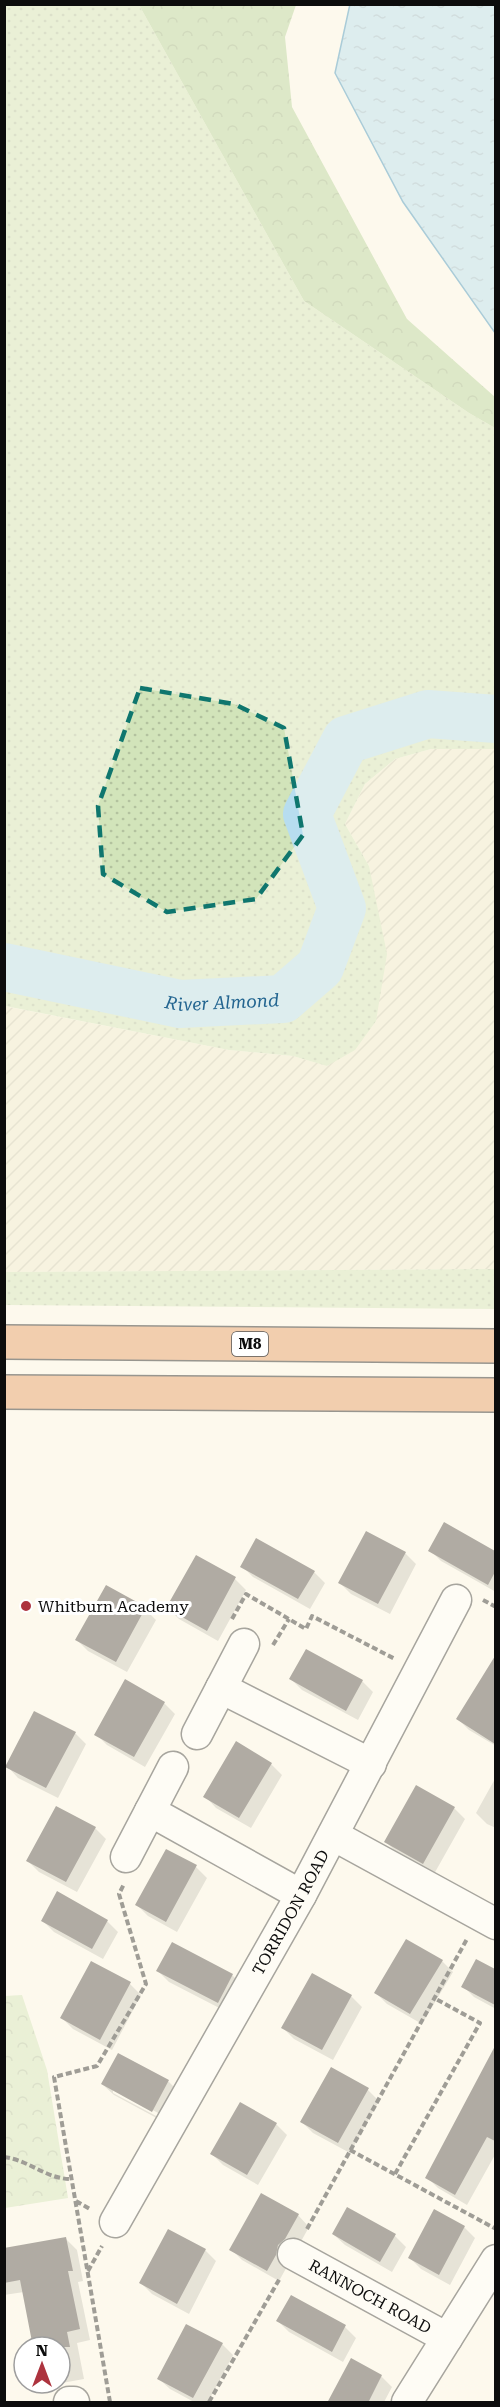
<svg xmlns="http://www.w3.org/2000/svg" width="500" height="2407" viewBox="0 0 500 2407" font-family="'Roboto Serif',serif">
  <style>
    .farmland { fill: url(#farmland-furrows) }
    .grass { fill: url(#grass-dots) }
    .forest { fill: url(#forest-crowns) }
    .park { fill: url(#park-crowns) }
    .water { fill: url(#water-ripples); stroke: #4594bf; stroke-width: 1.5 }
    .shadow { fill: #0003; fill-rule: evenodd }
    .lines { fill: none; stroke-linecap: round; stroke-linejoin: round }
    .river { stroke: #b7ddef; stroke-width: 48 }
    .building { fill: #534d4a }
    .minor-casing { stroke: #3f3f3f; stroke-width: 33 }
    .motorway-casing { stroke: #1d1d1d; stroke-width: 36 }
    .path { stroke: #2e2e2e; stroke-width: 4; stroke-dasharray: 6 3; stroke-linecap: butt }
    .minor { stroke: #fff; stroke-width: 30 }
    .motorway { stroke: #e59963; stroke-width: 33 }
    .marked { fill: none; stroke: #0f766e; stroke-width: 4.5; stroke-dasharray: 12 8; stroke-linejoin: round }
    .poi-dot { fill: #ad333e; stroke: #fff; stroke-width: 2 }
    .labels { text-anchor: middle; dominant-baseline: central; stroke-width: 6; stroke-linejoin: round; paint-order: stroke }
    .shield { fill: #fff; stroke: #555; stroke-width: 1.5 }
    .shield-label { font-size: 15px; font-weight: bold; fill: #0c0c0c }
    .poi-label { font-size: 16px; fill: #0c0c0c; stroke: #fff; text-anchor: start }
    .street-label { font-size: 16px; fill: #0c0c0c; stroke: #fff }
    .water-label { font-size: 18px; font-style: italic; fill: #236590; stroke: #fff }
  </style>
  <defs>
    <pattern id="farmland-furrows" width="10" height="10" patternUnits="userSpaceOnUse" patternTransform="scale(1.5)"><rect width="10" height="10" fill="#f0ecd0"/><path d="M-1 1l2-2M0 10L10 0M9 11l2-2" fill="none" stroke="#cdc9b1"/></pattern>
    <pattern id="grass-dots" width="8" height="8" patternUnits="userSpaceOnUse" patternTransform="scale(1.5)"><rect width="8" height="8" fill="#d2e4ba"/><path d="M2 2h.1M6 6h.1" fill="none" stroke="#b3c29f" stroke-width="1.8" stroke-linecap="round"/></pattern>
    <pattern id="forest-crowns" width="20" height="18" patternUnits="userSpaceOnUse" patternTransform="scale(1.5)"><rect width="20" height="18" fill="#b7d39b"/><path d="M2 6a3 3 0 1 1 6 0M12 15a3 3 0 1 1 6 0" fill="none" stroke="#9cb484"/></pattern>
    <pattern id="park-crowns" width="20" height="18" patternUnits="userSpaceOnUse" patternTransform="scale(1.5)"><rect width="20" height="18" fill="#d2e4ba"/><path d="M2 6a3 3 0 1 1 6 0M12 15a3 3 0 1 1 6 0" fill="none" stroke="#b3c29f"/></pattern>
    <pattern id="water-ripples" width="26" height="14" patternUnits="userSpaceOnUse" patternTransform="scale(1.5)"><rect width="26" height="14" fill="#b7ddef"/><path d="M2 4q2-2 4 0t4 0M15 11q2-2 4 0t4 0" fill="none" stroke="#9cbccc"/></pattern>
  </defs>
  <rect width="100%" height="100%" fill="#fdf9ed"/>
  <path class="farmland" d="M431 749H495V1269L5 1272 4 1006 229 1050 293 1056 328 1066 369 866 345 824 365 784 395 759Z"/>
  <path class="grass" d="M5 5H139L304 301 469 413 495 428V749H431L395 759 365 784 345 824 369 866 387 954 376 1021 355 1050 327 1066 293 1056 229 1050 5 1006Z
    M495 1269V1309L5 1305V1272Z"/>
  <path class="forest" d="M139 5H296L285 37 292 107 407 319 495 397V428L469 413 304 301Z"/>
  <path class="park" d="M22 1995 47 2070 68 2198 5 2208V1996Z"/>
  <path class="water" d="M350 4 495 5V333L403 202 335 73Z"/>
  <path class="shadow" d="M445 1524 496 1553V1592L441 1561 430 1550Z
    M405 1553 416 1564 390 1614 351 1594 340 1583Z
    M196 1557 235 1579 246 1590 218 1641 179 1619 168 1608Z
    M242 1566 314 1572 325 1583 310 1609 253 1577Z
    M145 1609 156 1620 127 1672 88 1651 77 1640Z
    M489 1670 496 1674V1746L469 1730 458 1719Z
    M291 1679 362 1681 373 1692 358 1720 302 1690Z
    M164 1703 175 1714 145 1767 107 1745 96 1734Z
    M75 1733 86 1744 58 1798 18 1778 7 1766Z
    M236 1743 271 1764 282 1775 251 1828 216 1808 205 1796Z
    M496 1777V1828L487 1824 476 1813Z
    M454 1808 465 1819 434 1874 397 1853 386 1842Z
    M95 1828 106 1839 77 1892 39 1872 28 1861Z
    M167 1851 196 1867 207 1878 177 1932 148 1916 137 1905Z
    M43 1921H107L118 1932 103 1959 54 1932Z
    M442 1961 453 1972 422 2024 387 2004 376 1993Z
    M477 1961 496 1971V2009L474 1997 463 1986Z
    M92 1963 130 1984 141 1995 112 2050 73 2029 62 2018Z
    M158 1971 232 1975 243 1986 229 2013 169 1982Z
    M351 1996 362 2007 333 2060 294 2039 283 2028Z
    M118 2055 169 2082 180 2093 164 2122 114 2095 102 2084ZM113 2089 160 2114 158 2117 113 2093Z
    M332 2069 368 2090 379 2101 350 2153 313 2133 302 2122Z
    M483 2074 496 2081V2153L467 2205 438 2188 427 2177Z
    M276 2124 287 2135 258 2185 223 2165 212 2154Z
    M298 2215 309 2227 279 2281 242 2260 231 2249Z
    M464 2227 475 2238 450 2285 421 2269 410 2258Z
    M169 2231 205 2250 216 2261 189 2314 152 2294 141 2283Z
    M333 2234 395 2236 406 2247 392 2272 345 2245Z
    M66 2239 77 2250 83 2281 78 2282 90 2340 77 2343 84 2379 51 2385 49 2383H60V2347H35L24 2292 4 2295V2249Z
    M291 2297 345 2327 356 2338 343 2362 289 2332 278 2321Z
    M222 2344 233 2355 208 2402H194L170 2389 158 2378Z
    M352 2360 381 2376 392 2387 384 2402H329Z"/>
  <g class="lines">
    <path class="river" id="s1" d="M4 967 180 1004 283 999 320 967 342 908 307 814 346 740 428 714 496 719"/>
  </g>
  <path class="building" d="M444 1522 495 1551V1572L488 1585 428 1551Z
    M366 1531 406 1552 378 1604 338 1583Z
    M256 1538 315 1571 298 1599 240 1567Z
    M196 1555 236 1577 207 1631 166 1608Z
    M106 1585 146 1607 116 1662 75 1640Z
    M306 1649 363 1680 346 1711 289 1679Z
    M495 1656V1744L456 1719Z
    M125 1679 165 1702 134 1757 94 1735Z
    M34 1711 76 1732 46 1788 5 1767Z
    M236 1741 272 1763 239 1818 203 1797Z
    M416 1785 455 1807 423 1864 384 1842Z
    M56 1806 96 1827 66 1882 26 1861Z
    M166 1849 197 1865 166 1922 135 1905Z
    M57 1891 108 1920 92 1949 41 1921Z
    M406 1939 443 1960 410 2014 374 1993Z
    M172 1942 233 1974 218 2003 156 1971Z
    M476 1959 495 1969V2005L461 1987Z
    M91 1961 131 1982 100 2040 60 2018Z
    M312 1973 352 1995 322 2050 281 2028Z
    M495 2046V2141L487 2137 455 2195 425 2178Z
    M118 2053 169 2080 152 2112 101 2084Z
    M331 2067 369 2088 338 2143 300 2122Z
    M240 2102 277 2123 247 2175 210 2154Z
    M261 2193 299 2214 285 2239 278 2245 276 2255 267 2271 229 2250Z
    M347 2207 396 2234 380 2262 332 2234Z
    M434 2209 465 2226 439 2275 408 2258Z
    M168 2229 206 2249 177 2304 139 2283Z
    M66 2237 73 2271H68L80 2329 67 2332 70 2347H33L20 2280 4 2283V2248Z
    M291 2295 346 2325 332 2352 276 2321Z
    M186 2324 223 2343 193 2398 157 2379Z
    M351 2358 382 2375 368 2403H327Z"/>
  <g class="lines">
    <g class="minor-casing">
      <g id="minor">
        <path d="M221 1688 371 1764"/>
        <path d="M197 1734 244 1644"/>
        <path d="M150 1811 301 1895"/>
        <path d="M333 1835 496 1924"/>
        <path d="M126 1857 173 1767"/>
        <path id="s2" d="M115 2222 301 1895 456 1600"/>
        <path id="s3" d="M293 2254 447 2338"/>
        <path d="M69 2402H74"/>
        <path d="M407 2402 496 2260"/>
      </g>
    </g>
    <g class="motorway-casing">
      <path id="motorway" d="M4 1342 496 1346
        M4 1392 496 1395"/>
    </g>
    <path class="path" d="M483 1600 496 1607
      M232 1619 246 1594 306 1629 312 1616 395 1659
      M273 1645 289 1619
      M350 2150 496 2229
      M4 2157C29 2160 46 2179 71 2179
      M395 2174 480 2023 434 1998
      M76 2201 90 2209
      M307 2229 467 1939
      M88 2271 102 2246
      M110 2402 54 2077 97 2066 146 1984 119 1894 124 1884
      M209 2402 280 2278"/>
    <use href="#minor" class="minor"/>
    <use href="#motorway" class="motorway"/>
  </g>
  <path d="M0 0H500V2407H0ZM140 688 234 704 284 728 303 835 256 899 167 912 103 874 98 806Z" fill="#fdf9ed" fill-opacity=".55" fill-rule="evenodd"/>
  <path class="marked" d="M140 688 234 704 284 728 303 835 256 899 167 912 103 874 98 806Z"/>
  <circle class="poi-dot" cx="26" cy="1606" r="6"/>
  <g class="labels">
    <rect class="shield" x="232" y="1332" width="36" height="24" rx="4.5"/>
    <g class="shield-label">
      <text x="250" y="1344">M8</text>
    </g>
    <g class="poi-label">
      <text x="38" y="1606">Whitburn Academy</text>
    </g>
    <g class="street-label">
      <text stroke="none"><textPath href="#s2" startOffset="356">TORRIDON ROAD</textPath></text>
      <text stroke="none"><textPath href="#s3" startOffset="88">RANNOCH ROAD</textPath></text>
    </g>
    <g class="water-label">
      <text stroke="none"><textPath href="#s1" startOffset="222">River Almond</textPath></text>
    </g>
  </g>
  <rect width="500" height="2407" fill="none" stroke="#0c0c0c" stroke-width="12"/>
  <g transform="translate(42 2365)"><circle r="28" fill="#ffffff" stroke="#9e9e9e" stroke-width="1.5"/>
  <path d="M0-4.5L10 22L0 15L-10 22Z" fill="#ad333e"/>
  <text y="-9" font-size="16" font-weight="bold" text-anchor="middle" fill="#0c0c0c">N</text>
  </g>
</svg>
